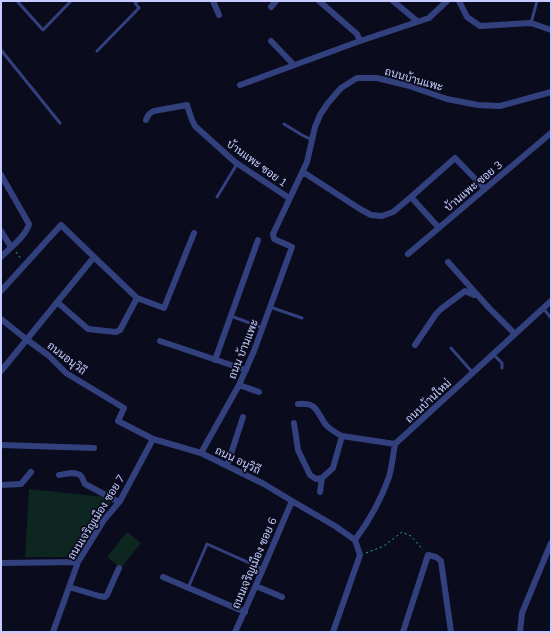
<svg xmlns="http://www.w3.org/2000/svg" width="552" height="633" viewBox="0 0 552 633" font-family="Mulish,Sarabun,sans-serif">
  <style>
    .green { fill: #0d2720 }
    .lines { fill: none; stroke-linecap: round; stroke-linejoin: round }
    .path { stroke: #27b28c; stroke-width: 1; stroke-dasharray: 2 3; stroke-linecap: butt }
    .service { stroke: #33407e; stroke-width: 3 }
    .minor { stroke: #33407e; stroke-width: 6 }
    .labels { text-anchor: middle; dominant-baseline: central; stroke-width: 3.5; stroke-linejoin: round; paint-order: stroke }
    .street-label { font-size: 11px; fill: #c6ccff; stroke: #0a0b1d }
  </style>
  <rect width="100%" height="100%" fill="#0a0b1d"/>
  <path class="green" d="M29 489 114 498 74 557H25Z
    M127 532 141 543 121 568 107 557Z"/>
  <g class="lines">
    <path class="path" d="M16 252 21 259
      M366 553 384 546 402 532 411 536 423 550"/>
    <path class="service" d="M17 1 43 30 71 1
      M531 23 537 1
      M1 50 60 123
      M97 51 139 8 135 3 138 1
      M284 124 302 135 312 140
      M217 197 237 164
      M270 307 302 318
      M543 308 551 318
      M231 316 263 328
      M451 348 473 373
      M493 354 502 363V368
      M188 588 207 544 263 569"/>
    <path class="minor" d="M213 1 219 15
      M319 1 357 34 360 41
      M393 1 417 21
      M459 1 467 17 480 26 531 23 551 30
      M271 7 276 1
      M271 41 294 65
      M240 85 360 41 429 18 447 1
      M146 120C148 115 149 113 154 111L187 105 192 120 195 126 235 162 289 198
      M303 172 360 209 371 215 382 216 393 212 411 197 455 158 485 189
      M1 175 29 224C26 236 10 248 1 257
      M411 197 439 228
      M1 231 11 247
      M408 254 551 133
      M448 262 490 309 515 334
      M1 291 61 225 94 257 137 298
      M57 302 88 329 116 332 120 330 137 298 164 308 194 233
      M1 319 26 339 48 355 66 373 124 408 118 421 153 439 201 453 264 484 292 501 335 526 355 540
      M160 341 246 370
      M415 345 436 314 441 309 465 291 474 295 476 294
      M215 360 258 240
      M1 371 94 257
      M239 385 259 392
      M298 404C318 402 316 412 326 425 331 430 336 433 342 436
      M294 423 298 450 310 475 316 479 322 478 333 468 342 436 395 444
      M1 445 94 448
      M201 453 239 385 254 351 292 247 274 239 273 234 307 162 315 127 320 115 328 103 341 88 357 78H377L406 85 447 99 478 105 500 106 551 92
      M227 466 243 417
      M59 475C65 474 74 471 80 475 83 477 83 481 85 484L119 502
      M1 485 21 484 31 472
      M320 492 322 478
      M355 540C369 521 381 500 389 477 392 467 393 455 395 444L551 301
      M1 563 78 562
      M163 577 245 612
      M256 586 282 597
      M69 587 99 596 105 597 107 595 119 568
      M53 632 78 562 104 520 120 501 153 439
      M235 632C255 589 273 545 292 501
      M333 632 360 555 355 540
      M403 632 428 555 436 557 441 561 451 632
      M520 632 522 613 551 543"/>
  </g>
  <g class="labels">
    <g class="street-label">
      <text transform="translate(414 79) rotate(16)">ถนนบ้านแพะ</text>
      <text transform="translate(257 163) rotate(36)">บ้านแพะ ซอย 1</text>
      <text transform="translate(473 186) rotate(-40)">บ้านแพะ ซอย 3</text>
      <text transform="translate(243 349) rotate(-68)">ถนน บ้านแพะ</text>
      <text transform="translate(67 358) rotate(38)">ถนนอนุวิถี</text>
      <text transform="translate(428 401) rotate(-43)">ถนนบ้านใหม่</text>
      <text transform="translate(238 460) rotate(26)">ถนน อนุวิถี</text>
      <text transform="translate(96 517) rotate(-58)">ถนนเจริญเมือง ซอย 7</text>
      <text transform="translate(254 563) rotate(-67)">ถนนเจริญเมือง ซอย 6</text>
    </g>
  </g>
  <rect width="552" height="633" fill="none" stroke="#c6ccff" stroke-width="4"/>
</svg>
